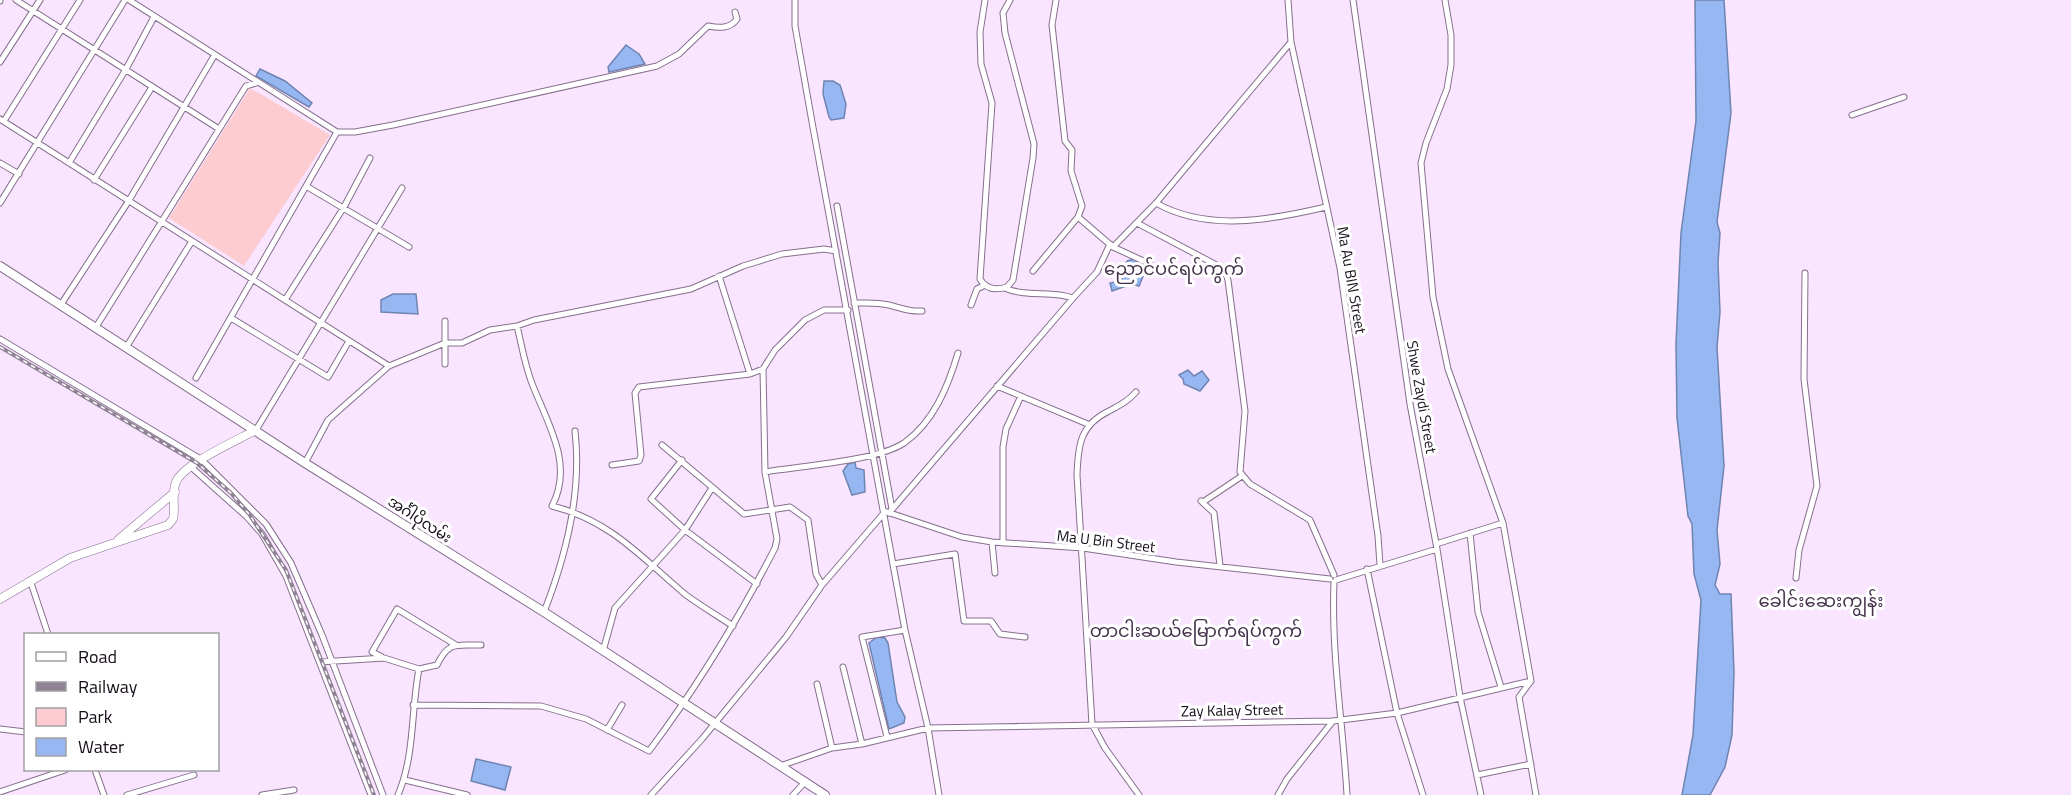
<svg xmlns="http://www.w3.org/2000/svg" width="2071" height="795" viewBox="0 0 2071 795" font-family="'Titillium Web','Noto Sans Myanmar',sans-serif">
  <style>
    .green { fill: #fdccd0 }
    .water { fill: #97b7f2; stroke: #7084b1; stroke-width: 1.5 }
    .lines { fill: none; stroke-linecap: round; stroke-linejoin: round }
    .street-casing { stroke: #85708c; stroke-width: 7 }
    .secondary-casing { stroke: #85708c; stroke-width: 9 }
    .primary-casing { stroke: #85708c; stroke-width: 10 }
    .street { stroke: #fff; stroke-width: 5 }
    .secondary { stroke: #fff; stroke-width: 8 }
    .primary { stroke: #fff; stroke-width: 8 }
    .rail-casing { stroke: #908295; stroke-width: 4 }
    .rail { stroke: #fff; stroke-width: 1.5; stroke-dasharray: 4.5; stroke-linecap: butt }
    .labels { text-anchor: middle; dominant-baseline: central; stroke-width: 6; stroke-linejoin: round; paint-order: stroke }
    .street-label { font-size: 15px; fill: #160e19; stroke: #fff }
    .quarter-label { font-size: 18px; fill: #45314b; stroke: #fff }
  </style>
  <rect width="100%" height="100%" fill="#f9e5ff"/>
  <path class="green" d="M250 88 330 135 244 266 169 218Z"/>
  <path class="water" d="M1695 0H1724L1731 113 1717 222 1720 233 1718 263 1720 312 1717 347 1724 466 1717 530 1720 564 1715 585 1720 594H1731L1734 672 1732 735 1725 767 1710 795H1682L1693 735 1701 600 1694 574 1692 524 1688 516 1677 418 1676 344 1681 233 1696 121Z
    M626 45 639 54 645 64 609 72 608 67Z
    M260 69 285 81 312 103 309 107 256 76Z
    M824 81H833L840 85 846 104 844 118 831 120 829 117 823 94Z
    M1133 259 1144 264 1146 269 1139 286 1132 284 1112 291 1110 283 1121 281 1127 261Z
    M393 294H416L418 314 381 312V300Z
    M1188 370 1194 376 1202 371 1209 380 1200 391 1184 384 1183 379 1179 375Z
    M855 462 856 468 864 470 865 492 852 495 843 471 848 464Z
    M877 637 885 638 888 643 897 702 905 717 904 723 889 729 869 643Z
    M476 759 511 767 505 790 471 781Z"/>
  <g class="lines">
    <g class="street-casing">
      <path id="street" d="M16 0 219 129
        M129 0 337 132H355L393 125 657 66 679 54 708 26C719 28 730 29 737 19L735 12
        M795 0V26L812 122 905 630 928 728 939 795
        M985 0 980 32 981 64 992 103 980 279C986 290 997 290 1007 287L1013 280 1033 158 1034 144 1005 33 1003 13 1010 0
        M1288 0 1291 42 1340 268 1378 536 1380 565
        M1353 0 1410 404 1437 549 1460 697 1481 795
        M1445 0 1451 35V65L1447 89 1426 143 1421 163 1433 297 1448 369 1503 523 1531 681 1519 697 1536 795
        M0 1V0
        M0 62 40 0
        M1852 115 1904 97
        M0 119 389 366
        M4 121 80 0
        M0 163 19 174
        M69 163 126 69 154 17
        M94 180 152 87
        M306 186 409 247
        M0 203 125 0
        M1156 203C1207 232 1271 220 1326 207
        M837 206 892 509
        M1078 217 1113 247 1150 264
        M1137 223 1224 269 1228 280 1245 411 1240 472 1250 484 1310 520 1334 575
        M1113 247 1156 203 1291 42
        M1033 271 1078 217 1082 206 1071 171 1072 150 1065 141 1052 25 1056 0
        M719 276 750 374
        M1073 298 1097 272 1110 244
        M285 300 344 207 370 158
        M854 303C866 303 877 302 889 305 901 308 909 312 922 311
        M971 305 977 289 985 285
        M60 306 128 202 214 56
        M231 318 328 377 349 341
        M517 326C522 346 525 367 533 386 548 424 574 465 552 506 610 520 642 558 686 595 701 606 718 616 733 626
        M96 327 246 86 256 83
        M0 339 202 460 266 524 291 563 322 635 383 795
        M127 346 192 241
        M445 364V321
        M196 378 337 132
        M997 386 1090 425
        M1136 392C1127 402 1120 405 1109 411 1080 425 1078 445 1077 475L1092 724 1105 748 1139 795
        M256 430 402 188
        M662 445 744 514 790 507 808 520 816 574 822 585
        M682 460 651 499 685 530 757 584
        M305 463 328 420 389 366 445 343H462L490 330 517 326 534 320 691 289 743 266 782 254 824 249 836 251
        M612 465 639 461 641 455 635 393 639 387 750 374 763 369
        M191 467 247 517 262 534 286 576 371 795
        M765 472C800 466 877 461 904 443 934 422 948 386 958 353
        M1201 501 1214 513 1220 566
        M1203 502 1242 476
        M884 511 962 537 992 542 1083 548 1176 562 1330 579
        M889 513 1073 298C1050 290 1030 298 1004 288
        M1470 533 1478 612 1501 687
        M992 542 995 573
        M1003 543V447L1006 429 1021 396
        M1436 544 1503 523
        M893 564 955 554 964 621H991L1000 634 1025 637
        M1367 569 1397 713 1423 795
        M1796 578 1799 550 1817 486 1804 379 1805 273
        M30 580 48 634
        M1336 580 1437 549
        M1334 582C1331 653 1343 724 1347 795
        M544 612C566 556 582 492 575 431
        M603 651 615 608 685 530 712 488
        M382 657 372 652 397 609 456 645
        M320 662 384 658 419 669 437 665C449 640 457 646 481 645
        M843 667 862 744 928 728 1333 721 1397 713 1531 681
        M817 684 832 748
        M413 705 541 706 586 719 649 751C697 687 738 620 775 548L777 539 765 472 763 369 775 350 805 320 824 310H848
        M0 729 26 732
        M607 730 622 705
        M887 737 862 637 905 630
        M780 766 832 748 862 744
        M95 770 104 795
        M1477 775 1531 764
        M405 780 467 795
        M0 792 65 770
        M127 795 194 775
        M262 795 294 790
        M398 795C415 755 411 710 419 669
        M651 795 702 739 786 637 822 585 884 513
        M793 795 805 782
        M1278 795 1287 779 1333 721"/>
    </g>
    <g class="secondary-casing">
      <path id="secondary" d="M119 539 175 492
        M0 599 70 558 168 525 173 519C176 507 171 494 176 482 183 464 238 440 256 430"/>
    </g>
    <g class="primary-casing">
      <path id="primary" d="M0 266 305 463 544 612 825 795"/>
    </g>
    <use href="#street" class="street"/>
    <use href="#secondary" class="secondary"/>
    <use href="#primary" class="primary"/>
    <g class="rail-casing">
      <path id="rail" d="M0 347 197 463 231 493 249 514 286 570 374 795"/>
    </g>
    <use href="#rail" class="rail"/>
  </g>
  <g class="labels">
    <g class="street-label">
      <text transform="translate(1352 280) rotate(80)">Ma Au BIN Street</text>
      <text transform="translate(1422 397) rotate(80)">Shwe Zaydi Street</text>
      <text transform="translate(420 519) rotate(33)">အင်္ဂါပိုလမ်း</text>
      <text transform="translate(1106 541) rotate(7)">Ma U Bin Street</text>
      <text transform="translate(1232 710) rotate(-1)">Zay Kalay Street</text>
    </g>
    <g class="quarter-label">
      <text x="1174" y="268">ညောင်ပင်ရပ်ကွက်</text>
      <text x="1821" y="600">ခေါင်းဆေးကျွန်း</text>
      <text x="1196" y="630">တာငါးဆယ်မြောက်ရပ်ကွက်</text>
    </g>
  </g>
  <rect x="24" y="633" width="195" height="138" fill="#ffffff" stroke="#a29fa3" stroke-width="1.5"/>
  <rect x="36" y="652" width="30" height="9" fill="#ffffff" stroke="#a29fa3" stroke-width="1.5"/>
  <text x="78" y="663" font-size="18" fill="#160e19">Road</text>
  <rect x="36" y="682" width="30" height="9" fill="#908295" stroke="#a29fa3" stroke-width="1.5"/>
  <text x="78" y="693" font-size="18" fill="#160e19">Railway</text>
  <rect x="36" y="708" width="30" height="18" fill="#fdccd0" stroke="#a29fa3" stroke-width="1.5"/>
  <text x="78" y="723" font-size="18" fill="#160e19">Park</text>
  <rect x="36" y="738" width="30" height="18" fill="#97b7f2" stroke="#a29fa3" stroke-width="1.5"/>
  <text x="78" y="753" font-size="18" fill="#160e19">Water</text>
</svg>
